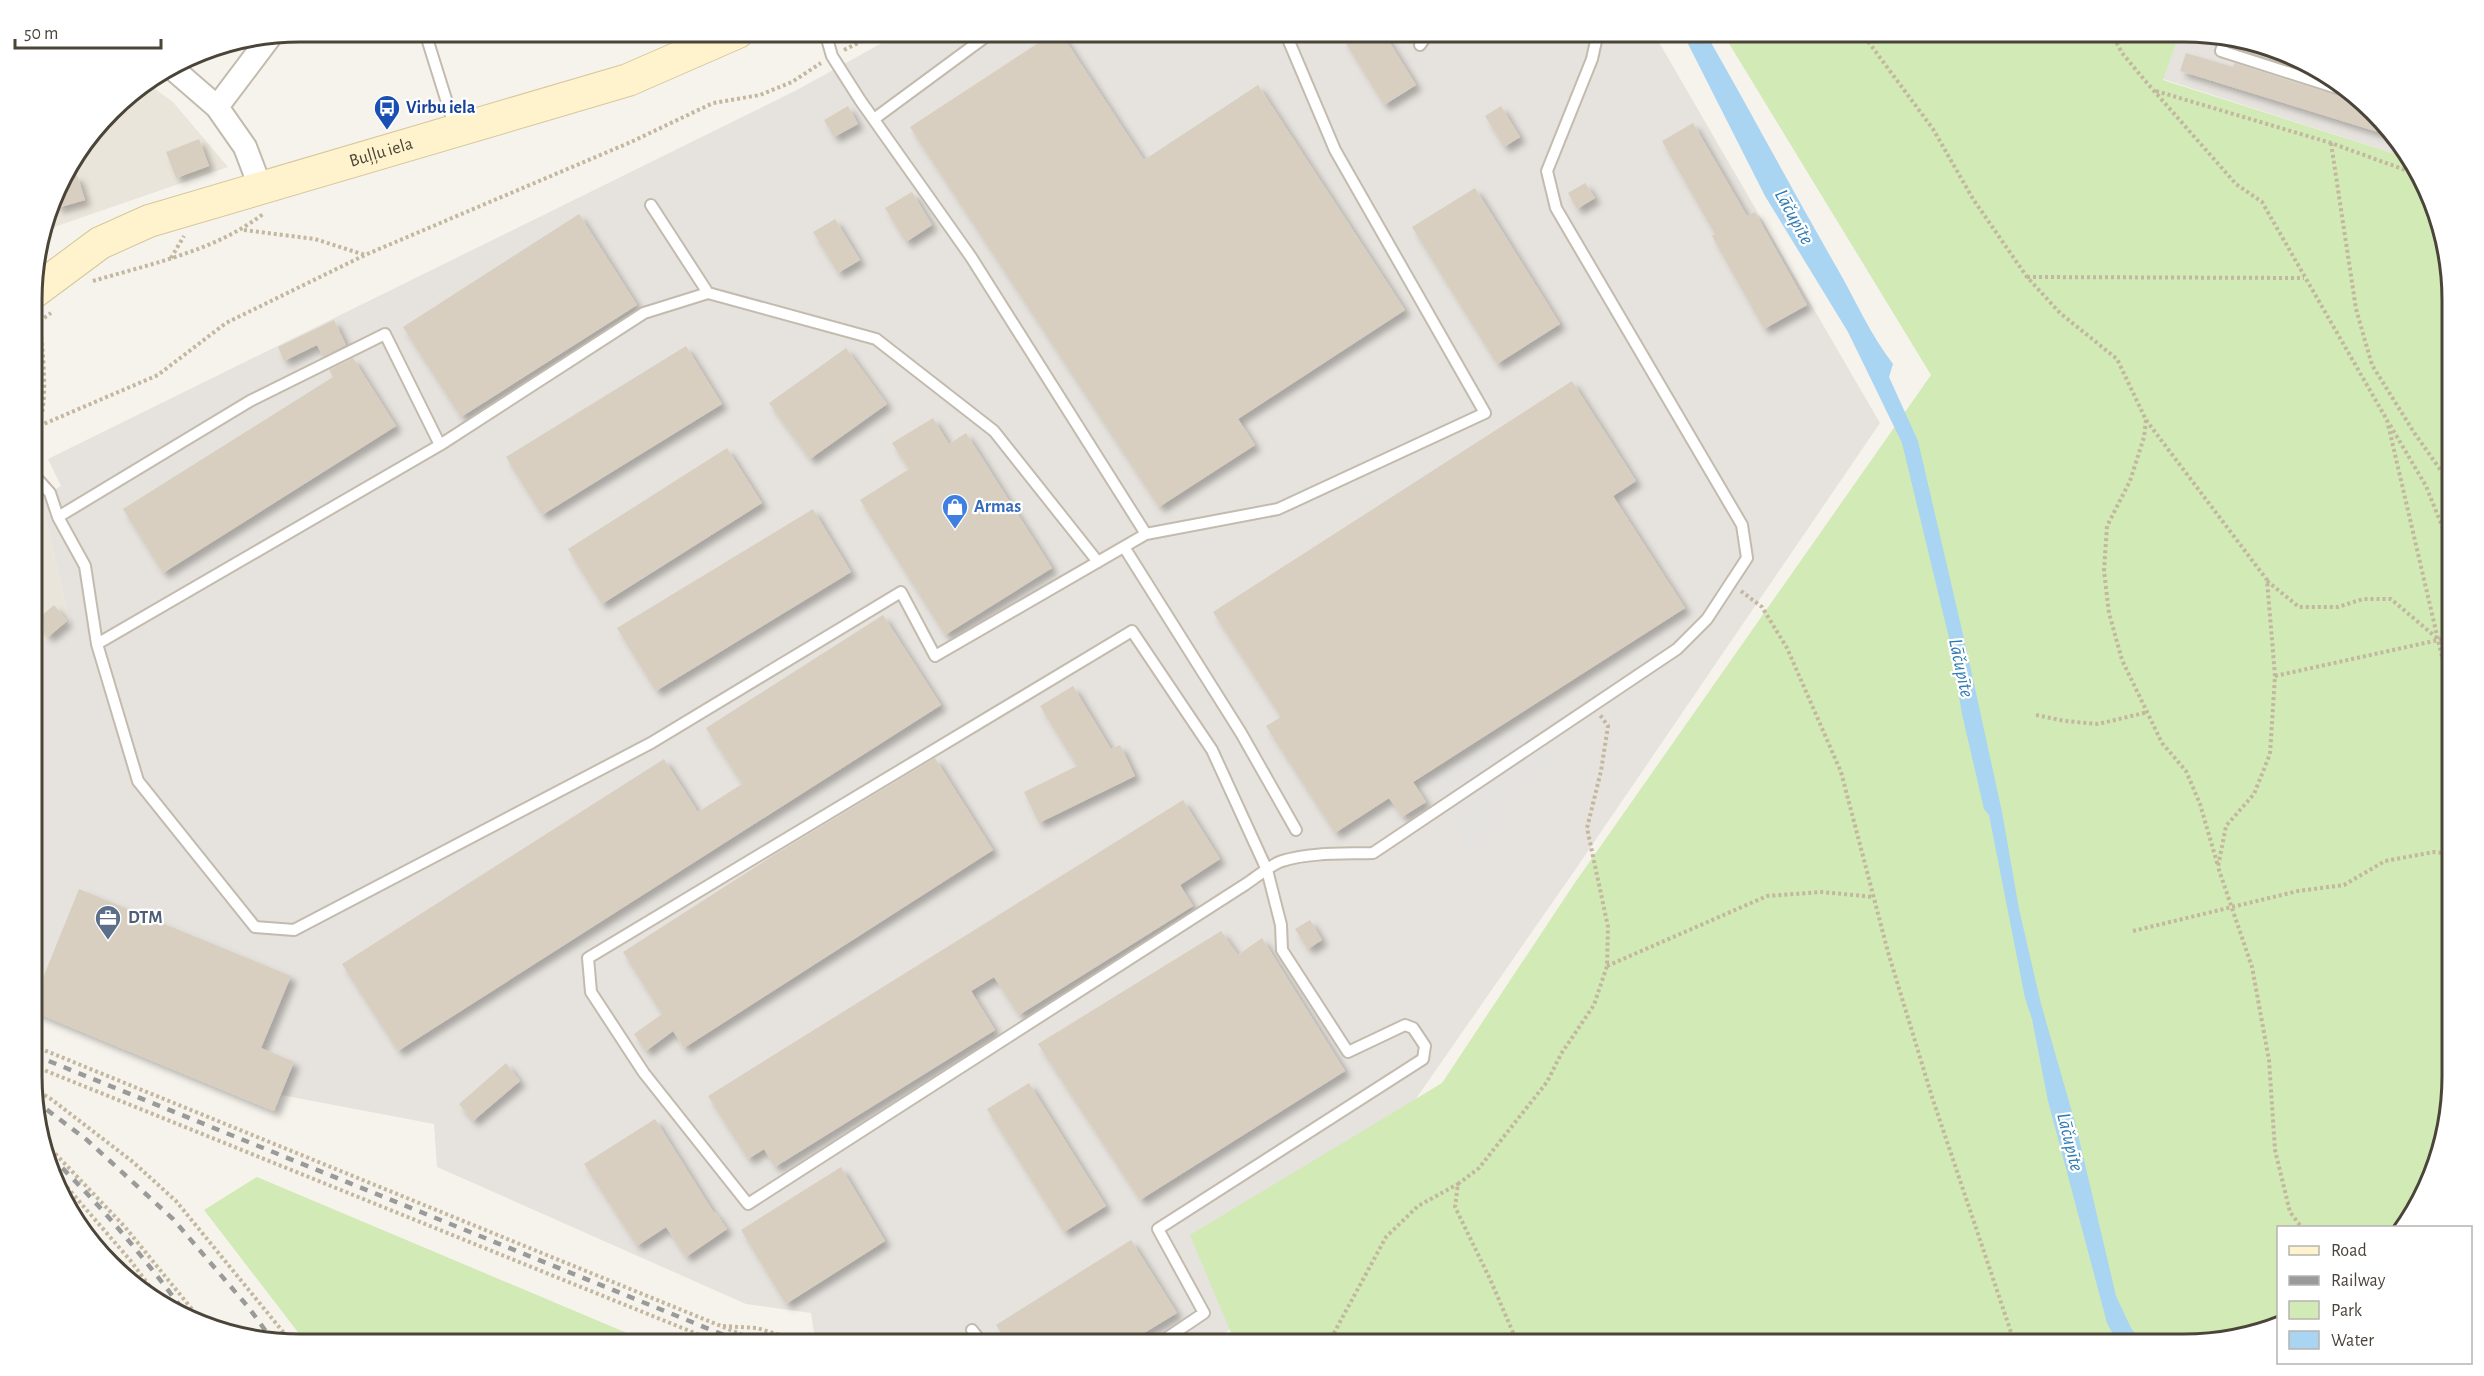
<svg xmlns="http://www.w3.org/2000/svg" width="2484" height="1376" viewBox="0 0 2484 1376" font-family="'Alegreya Sans',sans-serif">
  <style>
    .residential { fill: #eae5da }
    .industrial { fill: #e6e2dd }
    .green { fill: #d2eab5 }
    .parking { fill: #e5e3e0 }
    .water { fill: #a9d4f2 }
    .building { fill: #d8cfc1; filter: url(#shadow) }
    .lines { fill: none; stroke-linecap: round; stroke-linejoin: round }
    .lane-casing { stroke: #c2bbae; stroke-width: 14 }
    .street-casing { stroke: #c2bbae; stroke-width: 26 }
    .secondary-casing { stroke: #d6c79b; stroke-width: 34 }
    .path { stroke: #c4b79f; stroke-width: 4; stroke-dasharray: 3 3; stroke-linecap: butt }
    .lane { stroke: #fff; stroke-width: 10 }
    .street { stroke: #fff; stroke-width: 22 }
    .secondary { stroke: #fff3cd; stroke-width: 32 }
    .rail { stroke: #9a9a9a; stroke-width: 4.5; stroke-dasharray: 8 8; stroke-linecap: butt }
    .labels { text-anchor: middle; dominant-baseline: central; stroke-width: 4.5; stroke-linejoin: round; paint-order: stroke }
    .transit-label { font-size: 18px; font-weight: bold; fill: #164399; stroke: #fff; text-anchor: start }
    .street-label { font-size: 18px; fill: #4b4439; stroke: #fff }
    .shop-label { font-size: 18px; font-weight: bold; fill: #366cbe; stroke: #fff; text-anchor: start }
    .service-label { font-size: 18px; font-weight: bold; fill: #4e5e75; stroke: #fff; text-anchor: start }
    .water-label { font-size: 20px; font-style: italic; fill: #2e7ab2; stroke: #fff }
    .rim { fill: none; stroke: #4b4439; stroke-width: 3 }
  </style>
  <defs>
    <filter id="shadow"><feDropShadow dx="5.5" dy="5.5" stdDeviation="3" flood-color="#0004"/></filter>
  </defs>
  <rect width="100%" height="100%" fill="#f6f3ec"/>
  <path class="residential" d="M147 83 173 102 228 167 57 226 42 238 59 181 123 98Z
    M34 492 41 498 70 625 34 647Z"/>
  <path class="industrial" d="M902 32H1653L1880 423 1575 870 1274 1303 1206 1344H842L814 1333 811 1313 746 1304 437 1167 434 1124 281 1095 274 1111 34 1012V668L37 666 34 647 70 624 41 498 61 486 48 459 795 91Z
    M2180 32 2254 41 2318 67 2407 151 2411 159 2163 79Z"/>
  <path class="green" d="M1722 32H2180L2163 80 2411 159 2438 214 2452 282V1093L2417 1210 2403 1227 2278 1228V1320L2201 1344H1215L1231 1333 1190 1235 1442 1083 1574 884 1931 375Z
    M257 1177 653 1344H307L204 1210Z"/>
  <path class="parking" d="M1525 721 1555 763 1492 809 1504 827 1471 852 1427 780Z"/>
  <path class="water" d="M1682 32H1705C1750 110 1792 190 1837 268 1856 301 1870 334 1893 364L1889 377 1918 441 1968 656 2002 812 2019 909 2041 1004 2076 1126 2116 1296 2131 1328 2143 1344H2118L2107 1323 2048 1101 2032 1019 2025 998 1989 815 1984 809 1962 714 1950 642 1902 443 1848 332 1765 196Z"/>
  <path class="building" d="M1055 32H1060L1144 160 1258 85 1405 310 1238 419 1255 445 1159 507 910 127Z
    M1359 32H1383L1416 85 1384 105 1344 40Z
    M2241 39 2254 41 2318 67 2329 77 2238 49Z
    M2186 53 2233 67 2234 63 2338 96 2346 94 2391 136 2180 71Z
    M848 106 858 124 834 137 824 120Z
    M1501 106 1520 137 1504 147 1485 116Z
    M1693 123 1747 216 1755 212 1807 305 1764 329 1712 236 1715 234 1662 141Z
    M199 139 209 166 176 178 166 152Z
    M77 175 85 200 57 208 54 198 59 181Z
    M1585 183 1595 198 1577 209 1568 193Z
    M1475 188 1560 324 1497 364 1412 227Z
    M912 192 932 225 906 242 885 208Z
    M579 214 637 305 461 417 403 327Z
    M835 219 860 260 838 273 813 232Z
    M334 320 346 345 323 357 317 345 284 361 278 347Z
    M686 346 722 404 542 515 506 457Z
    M846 348 887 404 810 459 769 403Z
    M353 358 396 426 163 573 123 509 333 377 329 370Z
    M1572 381 1636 481 1613 496 1685 608 1413 782 1426 802 1402 817 1389 798 1335 833 1266 726 1281 717 1213 612Z
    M933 418 949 444 966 433 1052 568 945 635 860 500 909 469 892 443Z
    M727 448 762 503 602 604 568 549Z
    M813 509 851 572 656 691 617 628Z
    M54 605 67 621 48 637 35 621Z
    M883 615 941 705 398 1051 342 964 664 759 698 812 742 784 706 728Z
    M1073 686 1111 749 1120 745 1135 776 1039 823 1024 792 1077 766 1040 706Z
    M935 758 993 850 684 1048 673 1031 646 1051 634 1034 662 1014 623 952 774 855Z
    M1183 800 1220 859 1180 885 1193 906 1019 1015 994 977 971 991 995 1030 775 1167 764 1149 748 1159 708 1096Z
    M79 889 291 976 261 1048 294 1062 274 1111 34 1012V1000Z
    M1310 920 1322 940 1308 949 1295 929Z
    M1221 931 1238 955 1262 938 1345 1071 1140 1200 1038 1044Z
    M506 1063 520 1081 473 1121 459 1104Z
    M1029 1083 1106 1206 1064 1232 987 1109Z
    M655 1119 714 1213 715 1212 727 1229 686 1257 666 1227 637 1246 584 1164Z
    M841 1167 885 1241 786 1304 741 1230Z
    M1131 1240 1177 1313 1126 1344H1008L996 1325Z"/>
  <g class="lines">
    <g class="lane-casing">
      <path id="lane" d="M425 32 455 128
        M2226 37 2221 51 2340 89
        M1420 45 1429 32
        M874 119 992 32
        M651 205 708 293
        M34 475 50 493 58 517 85 566 97 644 138 781 255 927 294 930 651 743 901 592 935 656 1146 534 971 257 860 100 832 56 825 32
        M58 517 250 401 385 334 440 445
        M1146 534 1278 509 1485 413 1335 150 1285 32
        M1124 547 1241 733 1296 830
        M97 644 440 445 644 313 708 293 876 339 994 431 1098 562
        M972 1330 983 1344
        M1158 1344 1204 1313 1158 1229 1423 1059 1425 1046 1413 1028 1405 1025 1348 1052 1282 950 1281 925 1267 870 1212 750 1132 631 588 958 591 992 644 1073 748 1204 1246 884C1257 877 1270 865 1282 861 1311 852 1344 854 1373 853L1677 649 1707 619 1747 558 1742 525 1556 208 1547 171 1592 59 1598 32"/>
    </g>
    <g class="street-casing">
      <path id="street" d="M172 68 217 107 245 147 261 189
        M217 107 269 38"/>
    </g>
    <g class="secondary-casing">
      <g id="secondary">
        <path id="s1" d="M34 292 100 243 149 221 628 80 738 32"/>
      </g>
    </g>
    <path class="path" d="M1861 32 1933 129 1973 199 2027 277 2060 313 2117 359 2146 420 2267 580 2275 676 2270 754 2254 794 2226 826 2218 867 2252 967 2269 1060 2275 1150 2290 1212 2302 1228
      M2111 32 2122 53 2147 83 2236 184 2262 202 2387 420 2452 700
      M844 50 880 32
      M2156 91 2331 143 2419 175
      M2331 143 2356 309 2372 365 2415 434 2452 486
      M244 230 315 239 365 255
      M171 258 184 236
      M2027 277 2304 278
      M93 281C150 264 215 251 263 214
      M2146 420 2144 437 2130 481 2107 526 2104 571 2109 613 2122 660 2162 743 2186 771 2200 804 2218 866
      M2390 425 2426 486 2452 551
      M39 426 158 375 226 323 365 255 631 142 713 103 760 95 792 82 821 63
      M34 434C51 410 42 351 40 321L51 313
      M2267 581 2299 607H2338L2363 599H2391L2438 639
      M1741 591 1762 607 1787 648 1841 772 1888 952 1932 1097 2015 1344
      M2275 676 2452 637
      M2036 715 2065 721 2098 724 2148 712
      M2133 931 2298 891 2344 885 2385 861 2434 852 2452 854
      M1607 966 1767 896 1822 892 1874 897
      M34 1046 765 1344
      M34 1066 722 1344
      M34 1089 51 1099 133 1162 176 1201 293 1344
      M47 1145 125 1227 200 1319
      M59 1178 130 1260 166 1308
      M723 1326 757 1328 809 1344
      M1328 1344 1386 1237 1418 1206 1458 1184
      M1518 1344 1490 1279 1455 1207 1458 1184 1479 1168 1547 1082 1561 1054 1594 1005 1607 966 1608 927 1587 828 1601 771 1608 726 1600 715"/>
    <use href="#lane" class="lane"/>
    <use href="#street" class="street"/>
    <use href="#secondary" class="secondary"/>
    <path class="rail" d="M34 1055 746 1344
      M34 1100 87 1140 173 1219 249 1308 273 1341
      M51 1157C102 1206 147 1261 189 1318"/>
  </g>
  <defs>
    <g id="bus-pin" transform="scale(1.35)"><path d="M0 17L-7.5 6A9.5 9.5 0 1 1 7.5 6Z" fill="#1a4fb4" stroke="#fff"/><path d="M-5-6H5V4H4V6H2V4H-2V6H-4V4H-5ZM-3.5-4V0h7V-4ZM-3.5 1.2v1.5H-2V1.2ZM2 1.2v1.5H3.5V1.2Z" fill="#fff"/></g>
    <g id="shop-pin" transform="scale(1.35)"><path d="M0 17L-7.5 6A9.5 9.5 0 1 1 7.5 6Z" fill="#3f7fe0" stroke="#fff"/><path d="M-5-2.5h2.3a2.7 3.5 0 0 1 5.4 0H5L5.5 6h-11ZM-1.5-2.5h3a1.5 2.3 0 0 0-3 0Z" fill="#fff"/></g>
    <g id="office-pin" transform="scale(1.35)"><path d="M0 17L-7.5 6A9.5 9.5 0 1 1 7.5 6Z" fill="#5c6f8a" stroke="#fff"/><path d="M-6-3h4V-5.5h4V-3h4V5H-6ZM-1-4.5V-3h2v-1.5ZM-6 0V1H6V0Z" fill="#fff"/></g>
  </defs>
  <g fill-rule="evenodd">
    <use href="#bus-pin" x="387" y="108"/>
    <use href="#shop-pin" x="955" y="507"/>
    <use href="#office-pin" x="108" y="918"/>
  </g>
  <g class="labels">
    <g class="transit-label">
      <text x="406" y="108">Virbu iela</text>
    </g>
    <g class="street-label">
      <text stroke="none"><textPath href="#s1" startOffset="378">Buļļu iela</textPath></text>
    </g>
    <g class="shop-label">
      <text x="974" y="507">Armas</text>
    </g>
    <g class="service-label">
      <text x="128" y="918">DTM</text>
    </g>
    <g class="water-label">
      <text transform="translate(1794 217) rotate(61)">Lāčupīte</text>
      <text transform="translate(1961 668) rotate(78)">Lāčupīte</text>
      <text transform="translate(2070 1142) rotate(76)">Lāčupīte</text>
    </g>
  </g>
  <path d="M0 0H2484V1376H0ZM300 42H2184A258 258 0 0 1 2442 300V1076A258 258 0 0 1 2184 1334H300A258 258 0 0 1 42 1076V300A258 258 0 0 1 300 42Z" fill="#fff" fill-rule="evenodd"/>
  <path class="rim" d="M300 42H2184A258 258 0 0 1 2442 300V1076A258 258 0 0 1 2184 1334H300A258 258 0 0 1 42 1076V300A258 258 0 0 1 300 42Z"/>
  <rect x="2277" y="1226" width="195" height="138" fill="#ffffff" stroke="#b7b4b0" stroke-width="1.5"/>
  <rect x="2289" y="1246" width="30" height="9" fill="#fff3cd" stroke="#b7b4b0" stroke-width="1.5"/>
  <text x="2331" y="1256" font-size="18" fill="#4b4439">Road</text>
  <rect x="2289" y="1276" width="30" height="9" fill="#9a9a9a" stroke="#b7b4b0" stroke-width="1.5"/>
  <text x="2331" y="1286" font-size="18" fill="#4b4439">Railway</text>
  <rect x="2289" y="1301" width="30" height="18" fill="#d2eab5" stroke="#b7b4b0" stroke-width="1.5"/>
  <text x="2331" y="1316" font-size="18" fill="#4b4439">Park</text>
  <rect x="2289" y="1331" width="30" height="18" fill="#a9d4f2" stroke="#b7b4b0" stroke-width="1.5"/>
  <text x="2331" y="1346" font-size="18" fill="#4b4439">Water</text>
  <path d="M15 39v9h146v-9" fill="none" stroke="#4b4439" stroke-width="3"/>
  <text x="24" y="39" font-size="18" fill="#4b4439" stroke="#ffffff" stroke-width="4.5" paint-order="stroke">50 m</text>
</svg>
